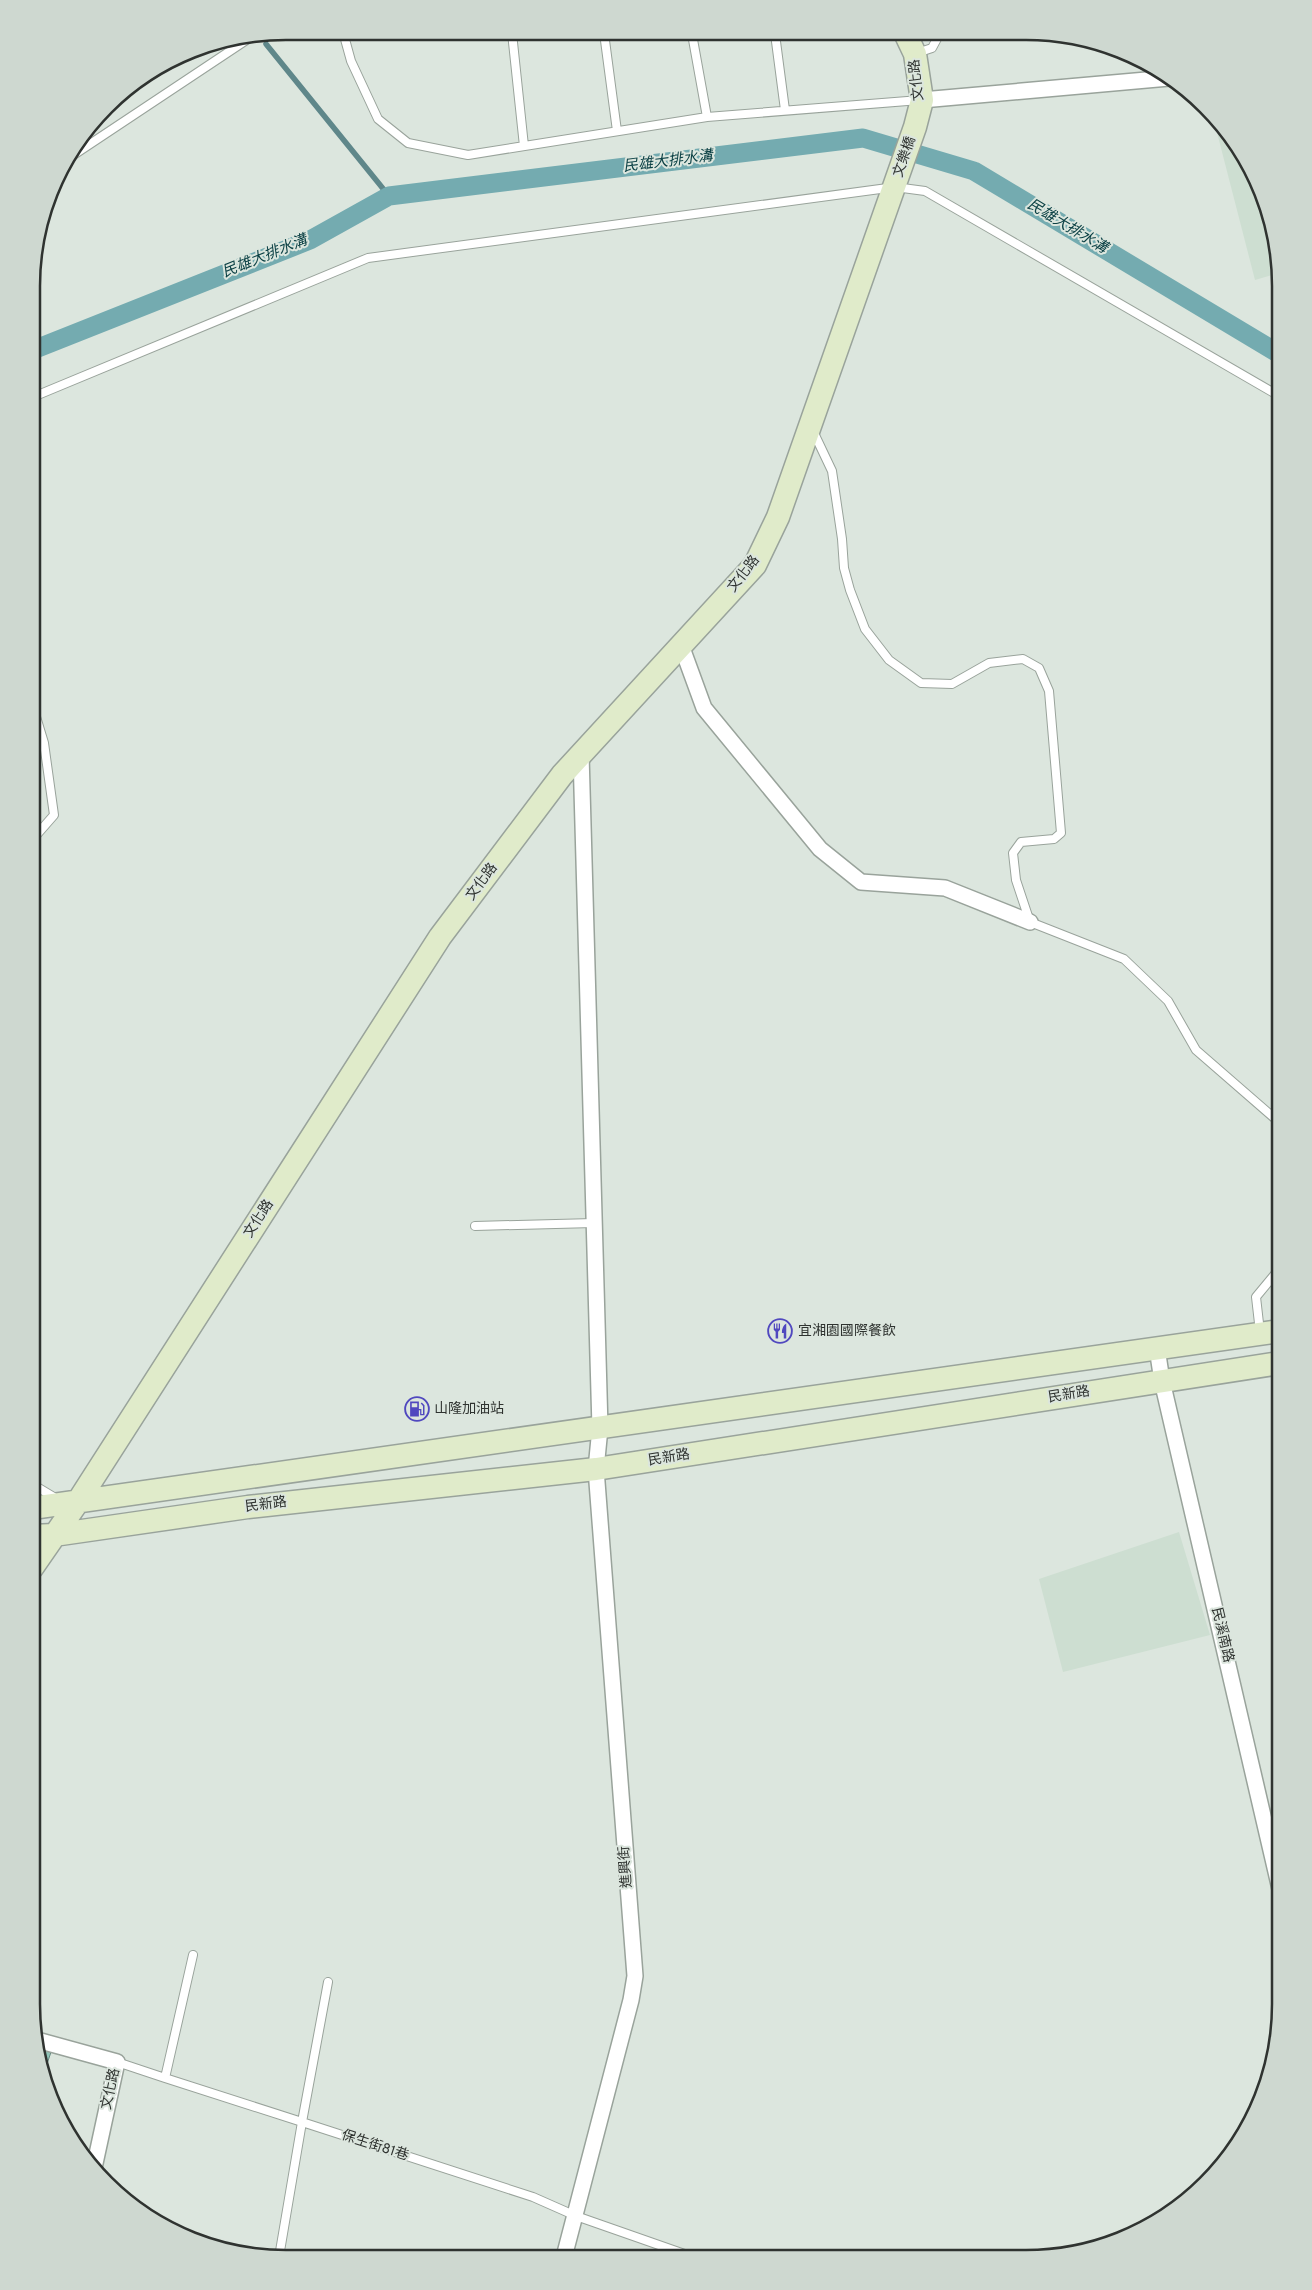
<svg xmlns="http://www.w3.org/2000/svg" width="1312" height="2290" viewBox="0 0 1312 2290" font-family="Overpass,'Noto Sans TC',sans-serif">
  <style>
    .built { fill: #cdded1 }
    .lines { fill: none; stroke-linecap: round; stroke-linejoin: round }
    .stream { stroke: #5f878a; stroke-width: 5.5 }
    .canal { stroke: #74abb0; stroke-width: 19 }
    .building { fill: #90c5b8; stroke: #658a81 }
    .lane-casing { stroke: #99a39b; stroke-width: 10 }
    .street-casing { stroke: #99a39b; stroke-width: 18 }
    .secondary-casing { stroke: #99a39b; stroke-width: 25 }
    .lane { stroke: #fff; stroke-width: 8 }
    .street { stroke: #fff; stroke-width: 15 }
    .secondary { stroke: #e0ebca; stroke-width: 22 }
    .labels { text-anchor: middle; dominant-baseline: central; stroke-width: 4; stroke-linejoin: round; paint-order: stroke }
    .street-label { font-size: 14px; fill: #2f3330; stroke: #dce6de }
    .poi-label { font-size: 14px; fill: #2f3330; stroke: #dce6de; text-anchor: start }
    .water-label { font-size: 15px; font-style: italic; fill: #0c4145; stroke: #dce6de }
    .rim { fill: none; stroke: #2f3330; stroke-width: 2.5 }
  </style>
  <rect width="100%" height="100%" fill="#dce6de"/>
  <path class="built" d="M1213 117 1238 144 1267 204 1279 273 1255 280Z
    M1179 1532 1210 1635 1063 1672 1039 1579Z"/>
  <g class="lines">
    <path class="stream" d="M266 44 389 196"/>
    <path class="canal" d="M33 350 310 240 389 196 863 138 974 171 1281 355"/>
  </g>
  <path class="building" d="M37 2041 53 2046 43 2076Z"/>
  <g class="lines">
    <g class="lane-casing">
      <path id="lane" d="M343 32 351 61 378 119 408 143 468 155 707 117 920 100
        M512 33 524 146
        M604 33 617 131
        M692 34 707 117
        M775 34 785 110
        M917 53 932 48 939 35
        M69 158 248 39
        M33 397 368 258 895 187 925 191 1281 397
        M813 431 832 471 842 539 844 568 850 590 865 629 889 660 921 683 952 684 989 663 1023 659 1039 668 1049 691 1061 833 1054 839 1021 842 1013 853 1016 880 1030 922 1124 959 1168 1001 1196 1050 1280 1123
        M33 839 54 815 44 743 33 707
        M475 1226 594 1223
        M1260 1332 1256 1297 1280 1268
        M32 1484 57 1499
        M117 2062 165 2078 193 1955
        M165 2078 302 2122 328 1982
        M279 2257 302 2122 533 2197 576 2216 696 2258"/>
    </g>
    <g class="street-casing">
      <path id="street" d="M922 100 1169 78
        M681 645 704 708 820 849 861 882 945 888 1030 922
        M1157 1348 1162 1381 1280 1889
        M37 2040 117 2062 94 2168
        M564 2257 631 2000 635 1976 596 1469 600 1428 581 754"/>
    </g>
    <g class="secondary-casing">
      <path id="secondary" d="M32 1508 1280 1331
        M32 1536 54 1535 248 1507 596 1469 1280 1363
        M32 1568 77 1503 440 937 562 775 755 565 778 517 915 127 922 100 915 54 906 35"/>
    </g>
    <use href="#lane" class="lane"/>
    <use href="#street" class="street"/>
    <use href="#secondary" class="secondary"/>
  </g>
  <defs>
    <g id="restaurant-ring" transform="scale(1.25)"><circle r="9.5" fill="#dce6de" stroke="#5048bf" stroke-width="1.5"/><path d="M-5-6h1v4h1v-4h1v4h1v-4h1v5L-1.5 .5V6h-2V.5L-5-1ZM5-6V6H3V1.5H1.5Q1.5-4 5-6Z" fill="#5048bf"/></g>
    <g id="fuel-ring" transform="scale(1.25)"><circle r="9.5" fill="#dce6de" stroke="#5048bf" stroke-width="1.5"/><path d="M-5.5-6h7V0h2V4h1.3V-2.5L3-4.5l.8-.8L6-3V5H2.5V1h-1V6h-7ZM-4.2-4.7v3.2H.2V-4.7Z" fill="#5048bf"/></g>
  </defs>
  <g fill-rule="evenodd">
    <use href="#restaurant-ring" x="780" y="1331"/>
    <use href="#fuel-ring" x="417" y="1409"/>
  </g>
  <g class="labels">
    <g class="street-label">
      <text transform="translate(917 80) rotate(-96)">文化路</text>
      <text transform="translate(905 157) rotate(-71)">文樂橋</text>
      <text transform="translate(744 574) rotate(-52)">文化路</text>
      <text transform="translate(482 882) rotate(-53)">文化路</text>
      <text transform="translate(259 1219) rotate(-57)">文化路</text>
      <text transform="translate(1069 1395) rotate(-9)">民新路</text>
      <text transform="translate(669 1458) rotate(-9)">民新路</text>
      <text transform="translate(266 1505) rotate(-7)">民新路</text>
      <text transform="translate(1222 1635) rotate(77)">民溪南路</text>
      <text transform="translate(626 1867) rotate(-94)">進興街</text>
      <text transform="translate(111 2089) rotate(-78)">文化路</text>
      <text transform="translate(375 2146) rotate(18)">保生街81巷</text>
    </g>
    <g class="poi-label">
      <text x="798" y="1331">宜湘園國際餐飲</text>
      <text x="434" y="1409">山隆加油站</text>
    </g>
    <g class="water-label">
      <text transform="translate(668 162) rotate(-7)">民雄大排水溝</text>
      <text transform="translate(1067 227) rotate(31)">民雄大排水溝</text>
      <text transform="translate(265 257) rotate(-22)">民雄大排水溝</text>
    </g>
  </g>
  <path d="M0 0H1312V2290H0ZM286 40H1026A246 246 0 0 1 1272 286V2004A246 246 0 0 1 1026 2250H286A246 246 0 0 1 40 2004V286A246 246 0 0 1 286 40Z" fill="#ced8d0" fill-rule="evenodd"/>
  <path class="rim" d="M286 40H1026A246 246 0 0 1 1272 286V2004A246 246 0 0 1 1026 2250H286A246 246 0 0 1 40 2004V286A246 246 0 0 1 286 40Z"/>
</svg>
